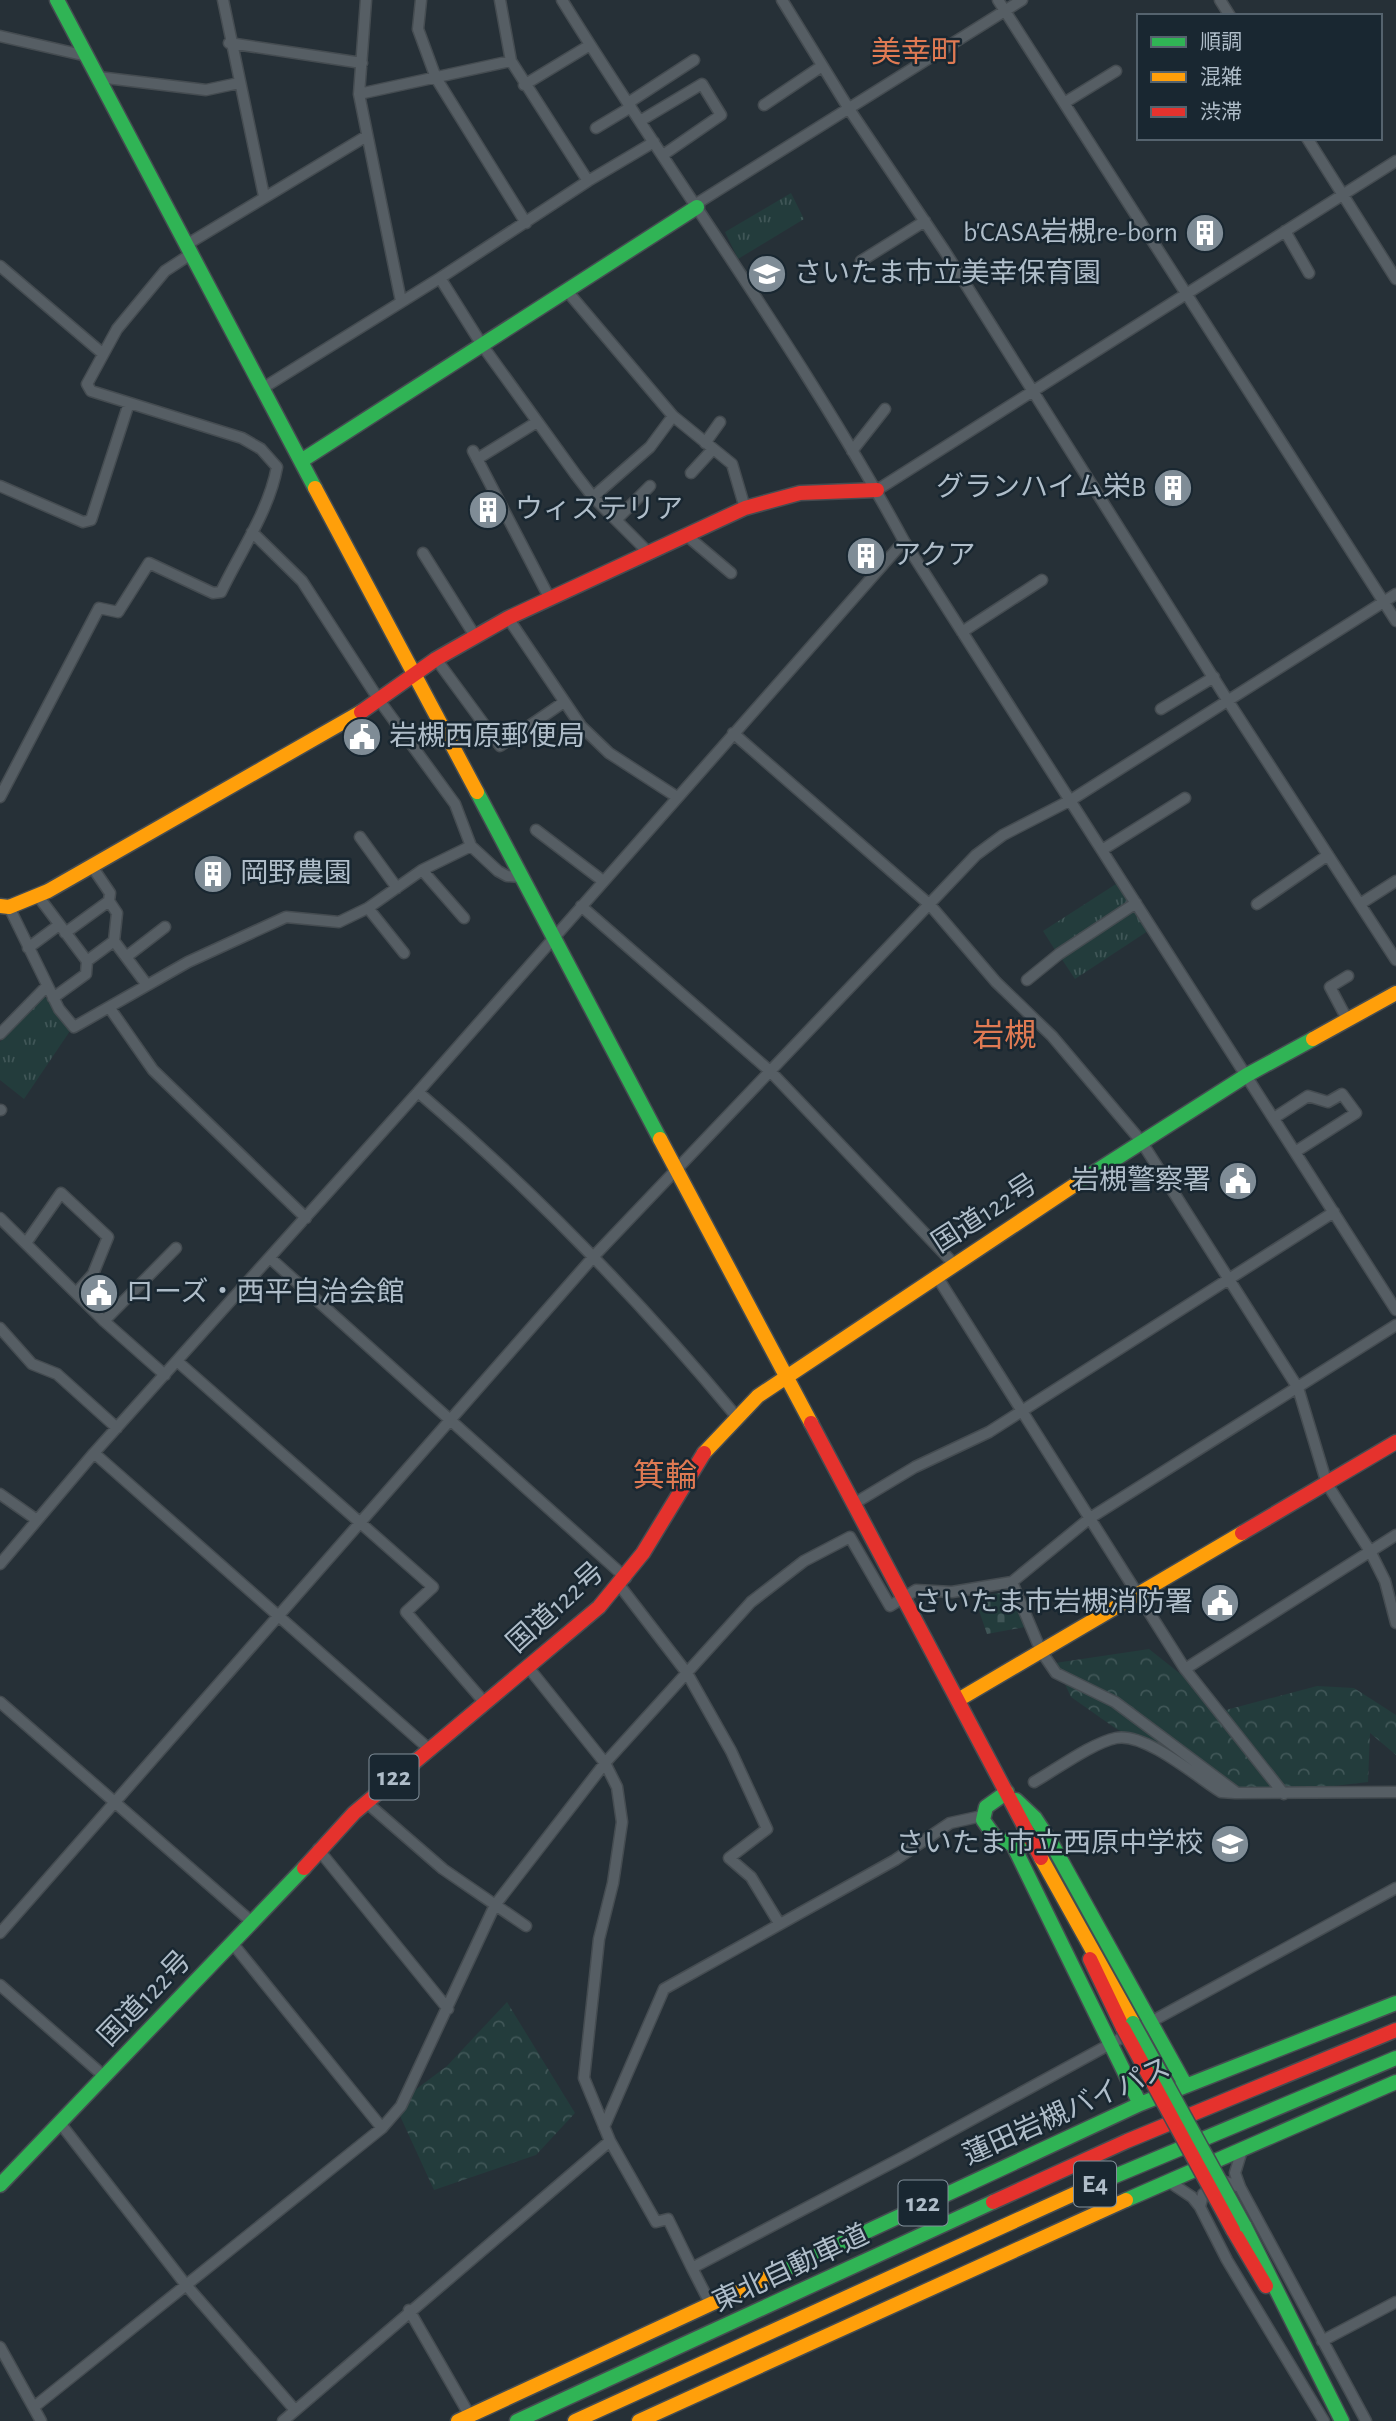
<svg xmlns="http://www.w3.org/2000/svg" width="1396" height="2421" viewBox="0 0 1396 2421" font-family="'Alegreya Sans','Noto Sans JP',sans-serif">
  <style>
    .grass { fill: url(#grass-tufts) }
    .forest { fill: url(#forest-crowns) }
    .cemetery { fill: url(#cemetery-stones) }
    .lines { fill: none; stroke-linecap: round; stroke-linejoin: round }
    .street-casing { stroke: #454c51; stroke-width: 13 }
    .fast-casing { stroke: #454c51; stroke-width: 17 }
    .slow-casing { stroke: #454c51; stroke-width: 17 }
    .jam-casing { stroke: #454c51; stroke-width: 17 }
    .street { stroke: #565e64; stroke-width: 10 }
    .fast { stroke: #30b455; stroke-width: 14 }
    .slow { stroke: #ff9f0a; stroke-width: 14 }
    .jam { stroke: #e5322d; stroke-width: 14 }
    .fast-bridge-casing { stroke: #454c51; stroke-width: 17; stroke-linecap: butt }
    .jam-bridge-casing { stroke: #454c51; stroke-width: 17; stroke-linecap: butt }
    .fast-bridge { stroke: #30b455; stroke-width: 14 }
    .jam-bridge { stroke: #e5322d; stroke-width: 14 }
    .labels { text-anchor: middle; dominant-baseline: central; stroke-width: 5; stroke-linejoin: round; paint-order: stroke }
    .shield { fill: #192731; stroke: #82909b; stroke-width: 2 }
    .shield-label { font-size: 26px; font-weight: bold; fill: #afbdc9 }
    .poi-label { font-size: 28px; fill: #afbdc9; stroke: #192731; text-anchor: start }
    .street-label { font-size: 28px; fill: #afbdc9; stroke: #192731 }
    .neighbourhood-label { font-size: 30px; fill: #df7a53; stroke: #192731 }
    .quarter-label { font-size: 32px; fill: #df7a53; stroke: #192731 }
  </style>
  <defs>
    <pattern id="grass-tufts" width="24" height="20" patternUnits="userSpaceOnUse" patternTransform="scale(1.75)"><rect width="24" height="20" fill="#233c3c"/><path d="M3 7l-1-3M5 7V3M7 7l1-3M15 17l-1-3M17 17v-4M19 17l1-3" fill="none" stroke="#405657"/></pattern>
    <pattern id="forest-crowns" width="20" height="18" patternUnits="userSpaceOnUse" patternTransform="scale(1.75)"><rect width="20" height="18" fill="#233c3c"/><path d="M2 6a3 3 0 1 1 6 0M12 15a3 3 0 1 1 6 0" fill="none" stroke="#405657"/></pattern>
    <pattern id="cemetery-stones" width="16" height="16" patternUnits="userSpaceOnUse" patternTransform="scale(1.75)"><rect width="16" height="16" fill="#233c3c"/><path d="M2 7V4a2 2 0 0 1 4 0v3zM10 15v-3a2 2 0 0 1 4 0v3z" fill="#405657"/></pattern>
  </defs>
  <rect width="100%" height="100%" fill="#263037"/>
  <path class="grass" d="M791 193 804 219 738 259 725 232Z
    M1116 884 1128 902 1055 950 1043 931Z
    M1134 911 1148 931 1075 979 1061 958Z
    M43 997 48 998 53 1011 70 1031 24 1099 0 1080V1042Z"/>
  <path class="forest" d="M1149 1649 1226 1710 1317 1686 1354 1688 1396 1715V1755L1370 1733 1368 1782 1317 1788 1223 1787 1115 1728 1071 1697 1055 1663Z
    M507 2002 575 2113 536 2155 434 2190 395 2105 447 2066Z"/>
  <path class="cemetery" d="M1010 1592 1025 1627 987 1634 974 1596Z"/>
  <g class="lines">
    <g class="street-casing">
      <path id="street" d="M223 0 264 196
        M366 0 359 94 401 301
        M421 0 418 29 436 78 526 223
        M500 0 511 61 588 181
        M562 0C674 181 802 353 904 541L1396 1310
        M782 0 849 109 944 250 1228 701 1396 960
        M998 0 1396 621
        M1220 0 1230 16
        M0 36 87 56
        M229 43 362 63
        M98 77 206 90 239 83
        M524 85 590 45
        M359 94 511 61
        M628 103 694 60
        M1064 103 1116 71
        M764 105 822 66
        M640 121 702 84 721 115 663 155
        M596 128 631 107
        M1307 138 1396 279
        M696 204 1022 0
        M1285 231 1309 273
        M186 245 365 137
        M861 261 925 221
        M0 266 102 353
        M440 278 482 345 576 475 593 497 647 551
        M567 291 673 416 732 464 745 508
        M263 388 440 278 588 181 654 142
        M705 443 720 422
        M473 451 550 599
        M852 451 885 409
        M477 459 537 422
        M691 473 713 449
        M0 486 83 522 91 520 129 403
        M877 490 1396 161
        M593 497 650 447 673 416
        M616 520 650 486
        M252 532 302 581 379 700 455 804 471 846 498 871 507 876 521 877
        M686 535 731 573
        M423 553 475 636
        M508 618 581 726 609 753 677 797
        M962 632 1042 580
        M436 659 500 746 564 702
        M1161 709 1214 677
        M733 733 930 905 996 982 1052 1036 1141 1141 1298 1388 1327 1484 1370 1551 1385 1581 1396 1623
        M0 797 99 608 118 612 149 563 213 593 221 592C240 552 269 511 277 467L261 449 242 438 91 391 87 384 117 329 165 271 191 254
        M536 830 603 881
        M360 837 397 888
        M1102 850 1185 798
        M91 865 110 893 109 901 117 913 114 941 147 985
        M422 870 464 918
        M38 896 87 961 86 974 53 998
        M1257 904 1328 855
        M1360 904 1396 881
        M581 906 770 1071 954 1264
        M9 907 59 1009 74 1027 188 962 286 917 339 922 368 908 422 870 471 846
        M368 908 404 953
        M65 933 109 901
        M28 948 59 925
        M126 957 165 927
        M87 961 114 941
        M1027 980 1059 954 1136 903
        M109 1007 153 1070 306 1218
        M1347 1019 1330 987 1348 976
        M0 1034 47 986
        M418 1092C536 1193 637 1297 736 1416
        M0 1110H1
        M1274 1118 1308 1096 1328 1102 1342 1094 1356 1113 1295 1152
        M0 1218 104 1321 165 1375
        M26 1243 61 1193 108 1237 93 1274 77 1292
        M270 1258 626 1578
        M936 1275 1185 1669 1284 1794
        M104 1321 176 1248
        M0 1328 32 1364 57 1374 117 1428
        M177 1361 433 1587 406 1612 485 1703
        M94 1453 428 1748
        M0 1494 37 1520
        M855 1503 915 1467 989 1432 1334 1212
        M0 1564 94 1453 418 1092 904 541
        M1012 1582 1041 1651 1056 1673 1115 1702 1237 1793 1396 1792
        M620 1586 687 1673 731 1751 767 1829 729 1858 751 1877 779 1923
        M528 1667 605 1763 617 1787 622 1822 613 1883 599 1939 584 2078 610 2141 656 2222 668 2219 692 2268 907 2155 1396 1888
        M1185 1669 1396 1535
        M0 1702 253 1923
        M1034 1782C1057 1769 1092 1743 1116 1738 1145 1732 1197 1777 1221 1792L1235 1793
        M367 1803 443 1869 526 1926
        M318 1849 448 2009
        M0 1933 595 1255 976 855 1003 835 1071 800 1396 594
        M233 1944 382 2128
        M0 1985 105 2077
        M60 2123 186 2285 295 2410
        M604 2127 664 1989 895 1860 950 1823 982 1816
        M1168 2181 1192 2197 1200 2207
        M1240 2187 1235 2173 1242 2150
        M692 2268 711 2305
        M409 2310 470 2416
        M1322 2341 1396 2302
        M0 2347 41 2421
        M34 2407 382 2128 401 2106 495 1905 605 1763 751 1602 804 1561 850 1537 890 1606 916 1590 952 1592 1012 1582 1090 1518 1396 1325
        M283 2421 610 2141
        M1324 2421 1227 2260 1200 2207 1203 2194 1226 2182 1240 2187 1366 2421"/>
    </g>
    <g class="fast-casing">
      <path id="fast" d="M57 0 315 488
        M301 461 697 207
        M477 792 660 1139
        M1076 1184 1247 1075 1313 1039
        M1007 1792 986 1807 983 1820 995 1837 1021 1848
        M1016 1800 1035 1818 1052 1844 1186 2086
        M1014 1847 1140 2104
        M1096 2184 1396 2058
        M0 2185 304 1868
        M1126 2200 1396 2082
        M1244 2225 1342 2421
        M782 2271 1140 2104 1396 2003
        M517 2421 993 2202"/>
    </g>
    <g class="slow-casing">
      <path id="slow" d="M315 488 477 792
        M0 906 9 907 48 891 361 712
        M1313 1039 1396 993
        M660 1139 811 1423
        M704 1453 758 1396 1076 1184
        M958 1700 1242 1533
        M1041 1858 1133 2023
        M458 2421 782 2271
        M575 2421 1096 2184
        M639 2421 1126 2200"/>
    </g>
    <g class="jam-casing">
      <path id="jam" d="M361 712 436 659 508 618 745 508 800 493 877 490
        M811 1423 1041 1858
        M1242 1533 1396 1442
        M304 1868 354 1813 599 1607 643 1553 704 1453
        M1090 1959 1123 2028
        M993 2202 1127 2141 1396 2030
        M1233 2230 1266 2286"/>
    </g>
    <use href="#street" class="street"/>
    <use href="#fast" class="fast"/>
    <use href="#slow" class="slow"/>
    <use href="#jam" class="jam"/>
    <g class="fast-bridge-casing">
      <path id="fast-bridge" d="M1133 2023 1244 2225"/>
    </g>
    <g class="jam-bridge-casing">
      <path id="jam-bridge" d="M1123 2028 1233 2230"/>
    </g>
    <use href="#fast-bridge" class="fast-bridge"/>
    <use href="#jam-bridge" class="jam-bridge"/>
  </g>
  <defs>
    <g id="building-disc" transform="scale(2.0125)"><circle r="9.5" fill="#7f8c96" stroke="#192731"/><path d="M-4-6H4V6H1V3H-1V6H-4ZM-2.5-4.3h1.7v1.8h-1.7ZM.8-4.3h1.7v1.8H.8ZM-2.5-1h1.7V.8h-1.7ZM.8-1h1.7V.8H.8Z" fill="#fff"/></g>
    <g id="school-disc" transform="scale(2.0125)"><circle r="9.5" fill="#7f8c96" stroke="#192731"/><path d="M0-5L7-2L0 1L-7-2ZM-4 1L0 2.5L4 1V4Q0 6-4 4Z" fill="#fff"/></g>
    <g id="civic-disc" transform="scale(2.0125)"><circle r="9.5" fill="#7f8c96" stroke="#192731"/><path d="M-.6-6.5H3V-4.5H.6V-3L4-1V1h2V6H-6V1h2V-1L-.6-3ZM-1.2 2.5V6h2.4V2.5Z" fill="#fff"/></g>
  </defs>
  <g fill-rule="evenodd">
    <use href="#building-disc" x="1205" y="233"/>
    <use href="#school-disc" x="767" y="274"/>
    <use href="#building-disc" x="1173" y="488"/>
    <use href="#building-disc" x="488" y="510"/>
    <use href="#building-disc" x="866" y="556"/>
    <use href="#civic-disc" x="362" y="737"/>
    <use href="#building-disc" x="213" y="874"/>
    <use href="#civic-disc" x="1238" y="1181"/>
    <use href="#civic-disc" x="99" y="1293"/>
    <use href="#civic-disc" x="1220" y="1603"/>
    <use href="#school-disc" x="1230" y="1844"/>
  </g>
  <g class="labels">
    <g class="shield">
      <rect x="369.5" y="1754.5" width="49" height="45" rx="5"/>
      <rect x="1074" y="2161.5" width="42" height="45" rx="5"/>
      <rect x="898.5" y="2180.5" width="49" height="45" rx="5"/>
    </g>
    <g class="shield-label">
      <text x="394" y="1777">122</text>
      <text x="1095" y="2184">E4</text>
      <text x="923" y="2203">122</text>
    </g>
    <g class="poi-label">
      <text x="1178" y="233" text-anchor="end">b'CASA岩槻re-born</text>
      <text x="794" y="274">さいたま市立美幸保育園</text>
      <text x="1146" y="488" text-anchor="end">グランハイム栄B</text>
      <text x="515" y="510">ウィステリア</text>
      <text x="893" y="556">アクア</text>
      <text x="389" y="737">岩槻西原郵便局</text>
      <text x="240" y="874">岡野農園</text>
      <text x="1211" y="1181" text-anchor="end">岩槻警察署</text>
      <text x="126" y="1293">ローズ・西平自治会館</text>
      <text x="1193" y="1603" text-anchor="end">さいたま市岩槻消防署</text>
      <text x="1203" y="1844" text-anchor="end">さいたま市立西原中学校</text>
    </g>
    <g class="street-label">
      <text transform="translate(985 1214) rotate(-33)">国道122号</text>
      <text transform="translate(556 1608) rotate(-42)">国道122号</text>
      <text transform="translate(145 1999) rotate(-46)">国道122号</text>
      <text transform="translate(1067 2112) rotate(-24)">蓮田岩槻バイパス</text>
      <text transform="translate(791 2269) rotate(-25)">東北自動車道</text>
    </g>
    <g class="neighbourhood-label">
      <text x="916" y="53">美幸町</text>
    </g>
    <g class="quarter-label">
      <text x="1004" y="1036">岩槻</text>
      <text x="665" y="1476">箕輪</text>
    </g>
  </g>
  <rect x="1137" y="14" width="245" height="126" fill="#192731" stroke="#55636e" stroke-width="2"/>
  <rect x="1151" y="37" width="35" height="10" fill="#30b455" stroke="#55636e" stroke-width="2"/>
  <text x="1200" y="49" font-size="21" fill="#afbdc9">順調</text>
  <rect x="1151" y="72" width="35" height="10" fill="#ff9f0a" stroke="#55636e" stroke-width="2"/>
  <text x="1200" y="84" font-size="21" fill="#afbdc9">混雑</text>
  <rect x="1151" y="107" width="35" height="10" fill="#e5322d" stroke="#55636e" stroke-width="2"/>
  <text x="1200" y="119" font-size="21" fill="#afbdc9">渋滞</text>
</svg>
